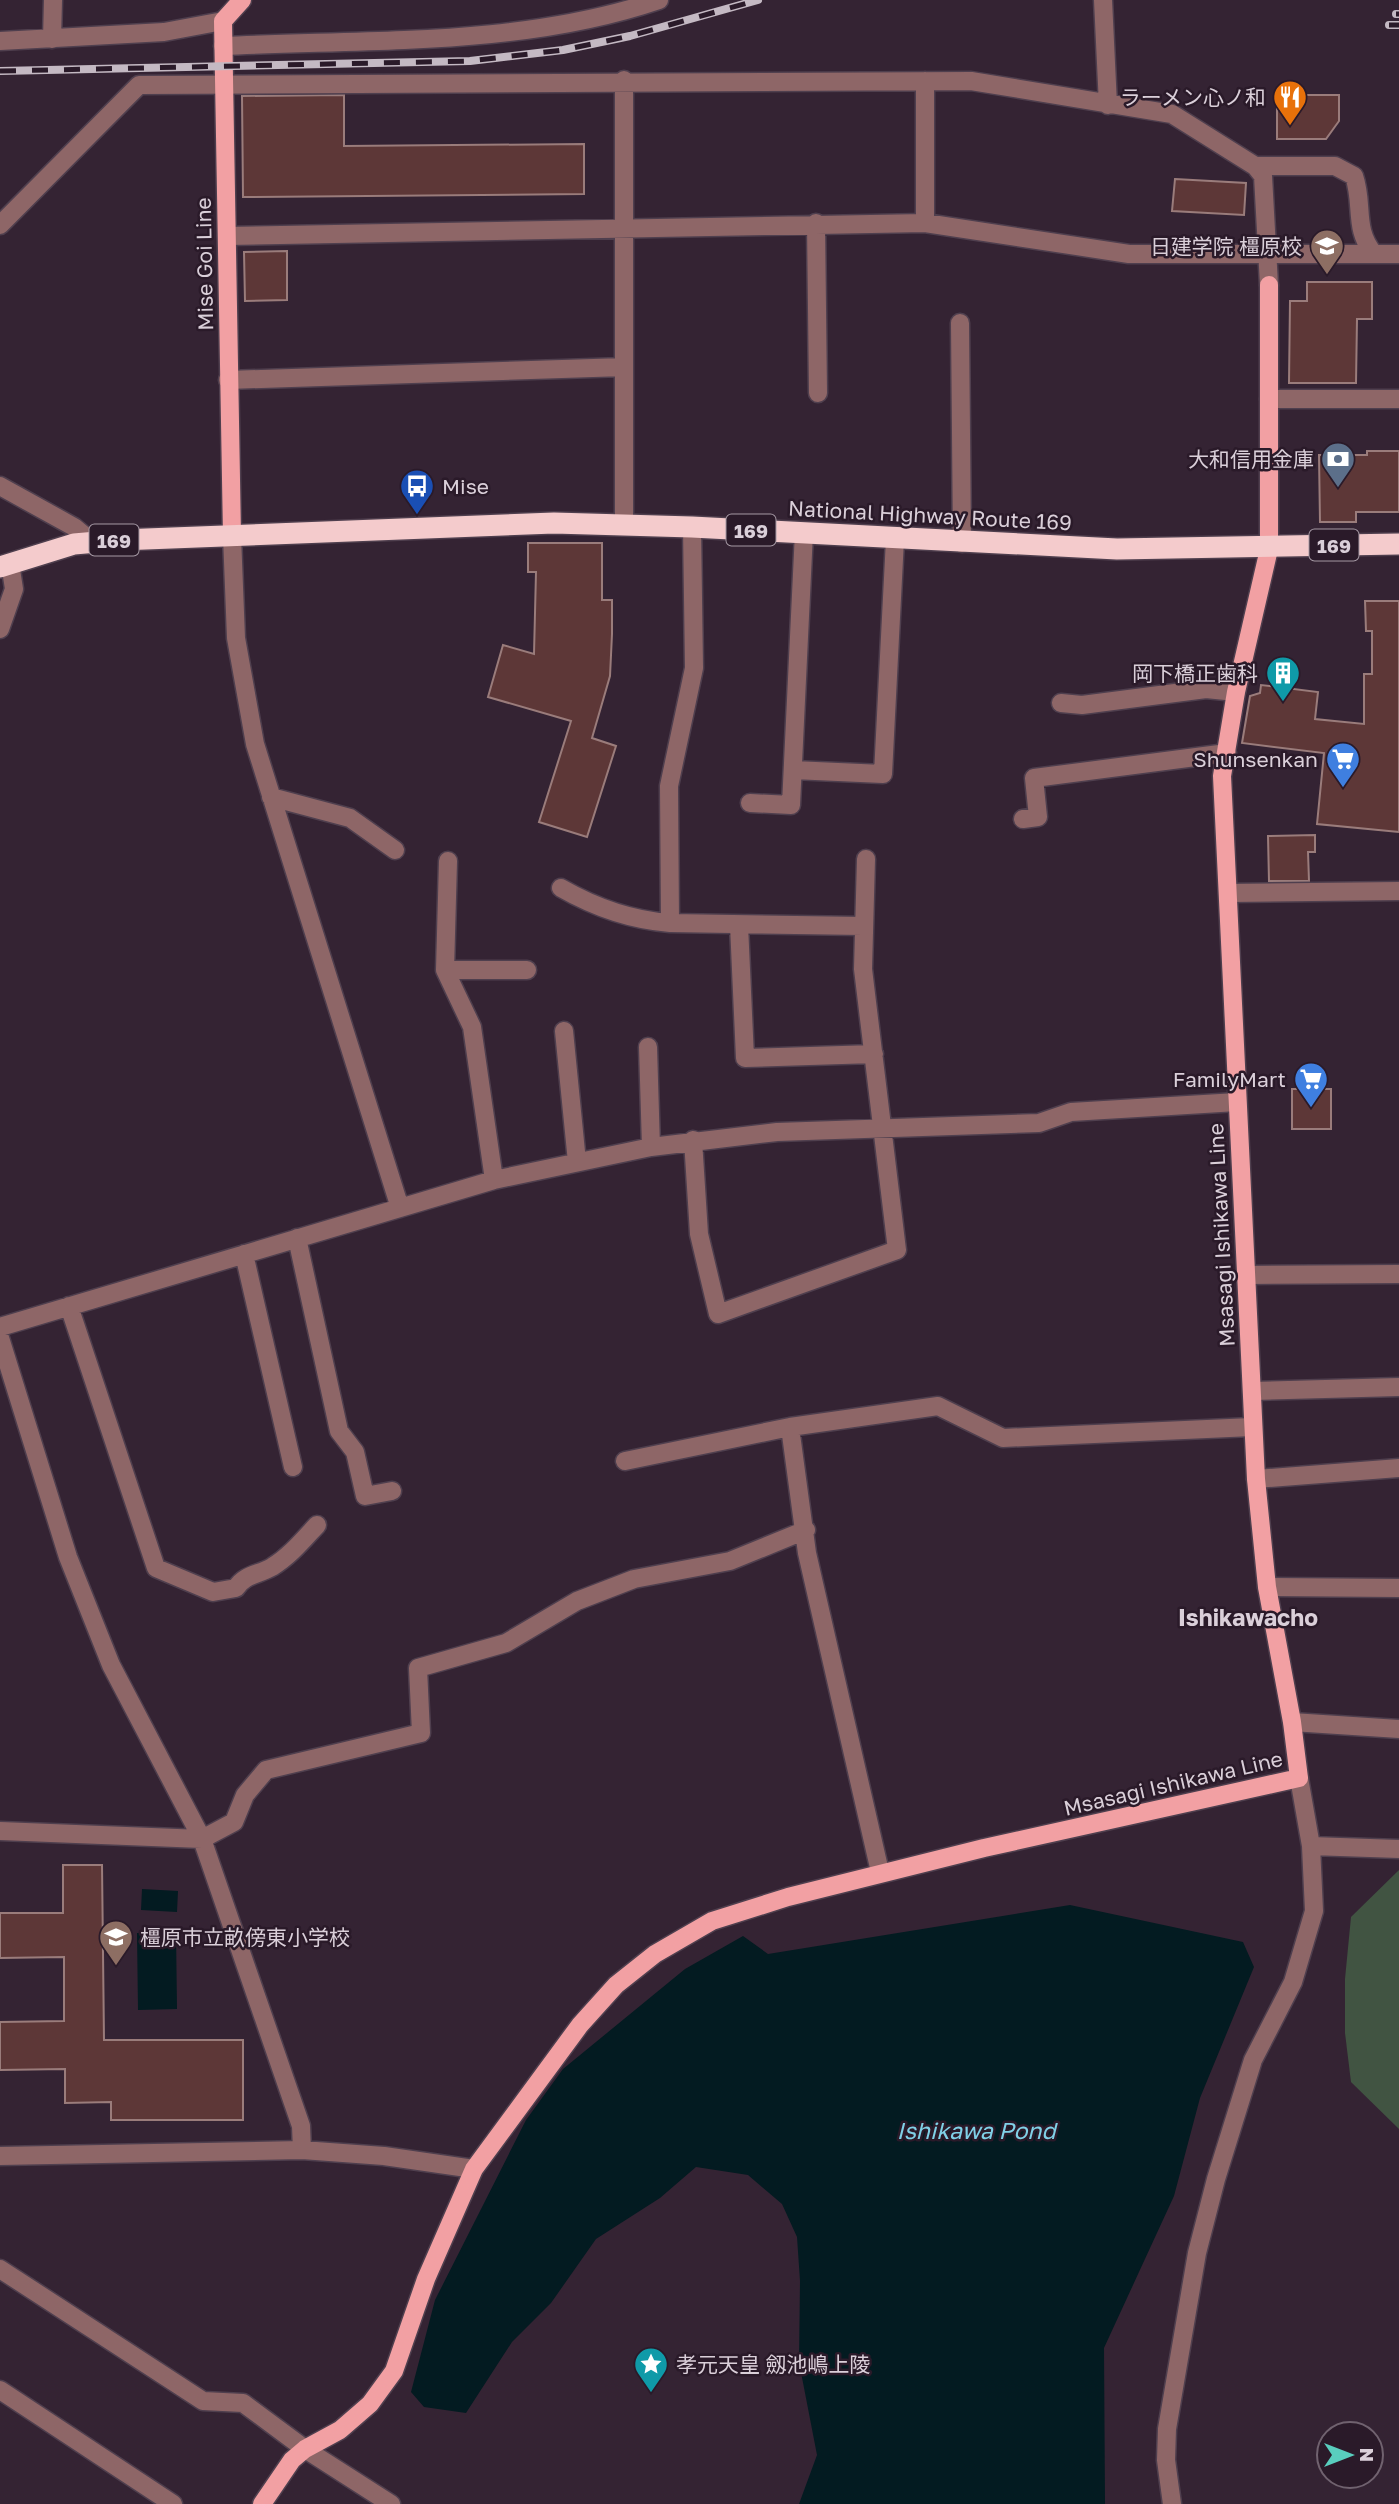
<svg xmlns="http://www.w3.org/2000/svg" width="1399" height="2504" viewBox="0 0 1399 2504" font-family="'Golos Text','Noto Sans JP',sans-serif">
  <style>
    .green { fill: #415442 }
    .water { fill: #031b21 }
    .building { fill: #5d3737; stroke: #9a7c7b; stroke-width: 2 }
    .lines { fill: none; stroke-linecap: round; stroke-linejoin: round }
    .minor-casing { stroke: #4f3f4e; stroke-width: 21 }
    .major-casing { stroke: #4f3f4e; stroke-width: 21 }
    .highway-casing { stroke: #4f3f4e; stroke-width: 24 }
    .minor { stroke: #8e6667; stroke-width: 18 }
    .major { stroke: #f2a0a3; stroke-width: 18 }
    .highway { stroke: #f4cbcc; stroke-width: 21 }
    .rail-casing { stroke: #c4b9c3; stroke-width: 8 }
    .rail { stroke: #2a1a29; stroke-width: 5; stroke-dasharray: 16; stroke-linecap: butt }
    .labels { text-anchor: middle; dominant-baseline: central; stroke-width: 5; stroke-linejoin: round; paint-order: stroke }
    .shield { fill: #2a1a29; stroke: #a599a4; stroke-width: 2 }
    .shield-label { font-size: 19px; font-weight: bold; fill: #dacfd9 }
    .poi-label { font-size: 21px; fill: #dacfd9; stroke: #2a1a29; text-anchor: end }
    .street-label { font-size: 21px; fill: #dacfd9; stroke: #2a1a29 }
    .neighbourhood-label { font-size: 23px; font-weight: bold; fill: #dacfd9; stroke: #2a1a29 }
    .water-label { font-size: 23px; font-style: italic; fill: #80d1e7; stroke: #2a1a29 }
  </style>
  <rect width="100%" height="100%" fill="#342333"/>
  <path class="green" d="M1399 1870V2129L1351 2082 1345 2033V1979L1351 1917Z"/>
  <path class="water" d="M142 1889 178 1891 177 1912 141 1910Z
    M1070 1905 1243 1942 1254 1967 1200 2098 1174 2196 1104 2348 1105 2504H799L817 2455 799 2362 800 2281 797 2237 782 2204 748 2175 696 2167 660 2198 596 2239 551 2303 512 2342 466 2413 424 2407 411 2392 435 2300 526 2120 563 2069 685 1969 743 1936 768 1954Z
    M176 1932 177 2009 138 2010 137 1933Z"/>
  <path class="building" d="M344 95V146L584 144V194L243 197 242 96Z
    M1277 95H1339V121L1326 139H1277Z
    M1175 179 1246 183 1244 215 1172 211Z
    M287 251V300L245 301 244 252Z
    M1307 282H1372V319H1357L1356 383H1289L1290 301H1307Z
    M1367 451H1399V512H1356V522H1320L1319 455H1367Z
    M528 543H602V600H612V634L610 676 592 738 616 746 587 837 539 822 571 721 488 697 503 645 534 654 536 572H528Z
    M1365 601H1399V832L1317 824 1324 753 1242 743 1250 696 1260 693 1261 685 1318 692 1315 719 1364 724V674H1372V631H1366Z
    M1315 835V852H1308L1309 881H1269L1268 836Z
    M1292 1089H1331V1129H1292Z
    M63 1865H102L104 2040H243V2120H111V2102L65 2103V2069L0 2070V2022L64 2021V1957L0 1958V1913H63Z"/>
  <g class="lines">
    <g class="minor-casing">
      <path id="minor" d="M1103 0 1108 105
        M52 39 53 0
        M0 41 164 32 223 21
        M223 46C367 39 521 47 659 0
        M624 80V524
        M1255 166H1335L1354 176C1364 205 1353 229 1374 254
        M816 223 818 393
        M925 223V81
        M0 225 139 85 971 81 1172 114 1255 166 1263 176 1269 285
        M227 236 925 223 1129 254H1399
        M960 323 962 543
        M228 380 624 367
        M1269 399H1399
        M0 486 74 527 92 542
        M692 527 694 668 669 786 670 923 863 926
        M232 536 236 638 255 744 400 1208
        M0 629 14 589 10 563
        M1061 703 1082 705 1206 689 1236 692
        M793 770 883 774 895 539
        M271 797 350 818 395 850
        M750 803 791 805 804 532
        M1023 819 1038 817 1034 778 1227 753
        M448 861 445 970 472 1027 494 1180
        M561 888C596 908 630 920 670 923
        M1228 893 1399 891
        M739 925 745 1058 874 1054
        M445 970H527
        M564 1031 577 1162
        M648 1047 651 1147
        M693 1140 699 1234 718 1314 897 1250 863 969 866 859
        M297 1238 339 1431 355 1452 365 1496 392 1491
        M244 1254 293 1467
        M1246 1275 1399 1274
        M69 1306 156 1568 213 1592 236 1588C245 1574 258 1575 272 1567 290 1556 303 1540 317 1525
        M0 1327 494 1180 651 1147 777 1132 1039 1123 1071 1112 1237 1102
        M0 1338 68 1557 111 1665 202 1839 301 2126 302 2150
        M1252 1391 1399 1387
        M790 1427 807 1553 880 1872
        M625 1461 790 1427 938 1406 1003 1438 1252 1427
        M1256 1479 1399 1468
        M1267 1587 1399 1588
        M1292 1722 1399 1729
        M0 1831 202 1839 234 1822 245 1795 266 1770 421 1733 418 1668 506 1643 577 1601 634 1579 730 1561 806 1530
        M1311 1846 1399 1849
        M0 2156 302 2150 384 2156 474 2169
        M0 2269 203 2401 243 2403 305 2449 391 2504
        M0 2390 173 2504
        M1172 2504 1166 2460 1167 2429 1197 2253 1216 2179 1253 2060 1293 1982 1314 1911 1311 1846 1299 1778"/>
    </g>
    <g class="major-casing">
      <path id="major" d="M232 536 223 21 242 0
        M262 2504 292 2460 305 2449 340 2430 370 2404 394 2371 426 2279 474 2169 580 2025 616 1985 655 1954 712 1921 788 1897 984 1848 1299 1778 1292 1722 1267 1587 1256 1479 1222 776 1236 692 1269 549V285"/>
    </g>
    <g class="highway-casing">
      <path id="highway" d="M0 567 74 544 120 540 554 523 692 527 1117 549 1399 544"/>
    </g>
    <use href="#minor" class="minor"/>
    <use href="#major" class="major"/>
    <use href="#highway" class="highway"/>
    <g class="rail-casing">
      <path id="rail" d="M1396 14H1399
        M1389 25H1399
        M0 71 470 61 563 50 630 36 758 0"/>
    </g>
    <use href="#rail" class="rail"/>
  </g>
  <defs>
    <g id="restaurant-pin" transform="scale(1.75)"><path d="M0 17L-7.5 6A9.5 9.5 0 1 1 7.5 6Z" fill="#e8710a" stroke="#2a1a29"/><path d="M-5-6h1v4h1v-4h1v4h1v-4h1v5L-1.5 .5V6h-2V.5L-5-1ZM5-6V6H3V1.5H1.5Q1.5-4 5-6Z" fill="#fff"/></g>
    <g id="school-pin" transform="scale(1.75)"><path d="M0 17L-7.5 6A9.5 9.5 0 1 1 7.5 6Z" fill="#8d6e63" stroke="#2a1a29"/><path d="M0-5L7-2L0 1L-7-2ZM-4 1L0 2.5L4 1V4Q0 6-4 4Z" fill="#fff"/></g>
    <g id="bank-pin" transform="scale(1.75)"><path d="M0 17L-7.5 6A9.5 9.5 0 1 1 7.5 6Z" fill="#5c6f8a" stroke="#2a1a29"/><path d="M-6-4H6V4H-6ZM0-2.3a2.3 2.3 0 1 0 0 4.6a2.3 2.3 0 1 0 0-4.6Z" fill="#fff"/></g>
    <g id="bus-pin" transform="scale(1.75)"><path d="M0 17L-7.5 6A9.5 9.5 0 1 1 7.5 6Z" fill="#1a4fb4" stroke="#2a1a29"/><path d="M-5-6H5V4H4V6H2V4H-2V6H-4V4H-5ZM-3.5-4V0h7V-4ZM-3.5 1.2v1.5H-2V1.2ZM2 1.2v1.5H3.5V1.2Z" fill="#fff"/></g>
    <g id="building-pin" transform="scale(1.75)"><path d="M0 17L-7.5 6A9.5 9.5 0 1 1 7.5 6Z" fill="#0f9aa8" stroke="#2a1a29"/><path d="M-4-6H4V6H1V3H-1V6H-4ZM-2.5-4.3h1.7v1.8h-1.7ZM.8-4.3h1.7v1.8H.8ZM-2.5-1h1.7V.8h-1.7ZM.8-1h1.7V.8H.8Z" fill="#fff"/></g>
    <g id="supermarket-pin" transform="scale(1.75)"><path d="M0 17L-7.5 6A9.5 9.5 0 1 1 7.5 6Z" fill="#3f7fe0" stroke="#2a1a29"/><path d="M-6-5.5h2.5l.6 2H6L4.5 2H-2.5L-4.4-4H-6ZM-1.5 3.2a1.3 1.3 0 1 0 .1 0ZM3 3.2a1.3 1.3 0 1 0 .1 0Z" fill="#fff"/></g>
    <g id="sight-pin" transform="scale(1.75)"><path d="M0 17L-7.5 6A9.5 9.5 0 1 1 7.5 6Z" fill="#0f9aa8" stroke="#2a1a29"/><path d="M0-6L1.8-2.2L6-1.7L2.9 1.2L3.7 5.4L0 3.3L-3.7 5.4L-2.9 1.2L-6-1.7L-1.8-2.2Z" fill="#fff"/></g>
  </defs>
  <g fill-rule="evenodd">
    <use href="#restaurant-pin" x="1290" y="97"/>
    <use href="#school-pin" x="1327" y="246"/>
    <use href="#bank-pin" x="1338" y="459"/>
    <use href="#bus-pin" x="417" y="486"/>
    <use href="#building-pin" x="1283" y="673"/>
    <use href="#supermarket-pin" x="1343" y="759"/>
    <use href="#supermarket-pin" x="1311" y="1079"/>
    <use href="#school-pin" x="116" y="1937"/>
    <use href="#sight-pin" x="651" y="2364"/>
  </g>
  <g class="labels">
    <g class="shield">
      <rect x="726.5" y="514.5" width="49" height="31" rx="5"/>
      <rect x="89.5" y="524.5" width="49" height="31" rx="5"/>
      <rect x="1309.5" y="529.5" width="49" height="31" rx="5"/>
    </g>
    <g class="shield-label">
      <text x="751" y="530">169</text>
      <text x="114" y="540">169</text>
      <text x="1334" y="545">169</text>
    </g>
    <g class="poi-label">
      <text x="1266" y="97">ラーメン心ノ和</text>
      <text x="1302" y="246">日建学院 橿原校</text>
      <text x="1314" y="459">大和信用金庫</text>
      <text x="442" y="486" text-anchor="start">Mise</text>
      <text x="1258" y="673">岡下橋正歯科</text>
      <text x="1318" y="759">Shunsenkan</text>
      <text x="1286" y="1079">FamilyMart</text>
      <text x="140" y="1937" text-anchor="start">橿原市立畝傍東小学校</text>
      <text x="676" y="2364" text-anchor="start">孝元天皇 劔池嶋上陵</text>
    </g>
    <g class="street-label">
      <text transform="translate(204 264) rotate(-91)">Mise Goi Line</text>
      <text transform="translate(930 515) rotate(3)">National Highway Route 169</text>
      <text transform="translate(1221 1235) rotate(-93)">Msasagi Ishikawa Line</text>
      <text transform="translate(1173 1783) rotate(-13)">Msasagi Ishikawa Line</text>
    </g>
    <g class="neighbourhood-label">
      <text x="1248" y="1617">Ishikawacho</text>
    </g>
    <g class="water-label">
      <text x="976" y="2130">Ishikawa Pond</text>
    </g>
  </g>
  <g transform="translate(1350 2455) rotate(90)"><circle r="33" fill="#2a1a29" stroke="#70626f" stroke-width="2"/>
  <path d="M0-5L12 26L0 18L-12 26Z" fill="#59cebe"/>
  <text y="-10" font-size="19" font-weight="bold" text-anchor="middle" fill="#dacfd9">N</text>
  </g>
</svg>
